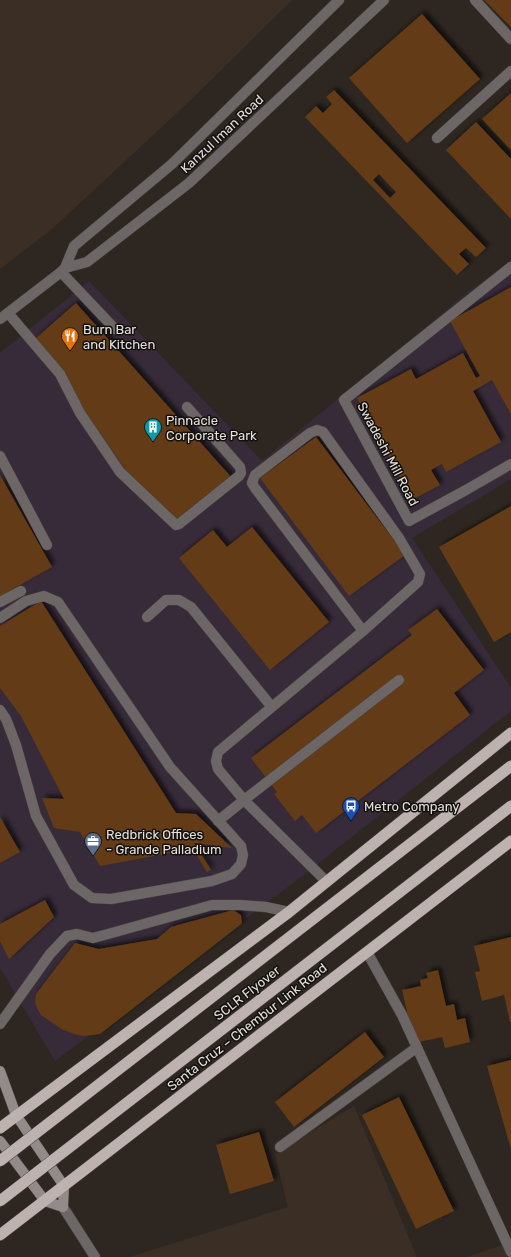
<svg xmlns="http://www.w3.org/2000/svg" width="511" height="1257" viewBox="0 0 511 1257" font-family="Rubik,sans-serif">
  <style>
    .commercial { fill: #372b39 }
    .built { fill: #3b2f25 }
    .building { fill: #643b14; fill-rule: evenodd; filter: url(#shadow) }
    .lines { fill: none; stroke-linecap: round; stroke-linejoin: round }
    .service-casing { stroke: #4b453f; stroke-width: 11 }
    .minor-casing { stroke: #4b453f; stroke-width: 11 }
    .tertiary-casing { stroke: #4b453f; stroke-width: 11 }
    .secondary-casing { stroke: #4b453f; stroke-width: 11 }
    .trunk-casing { stroke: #4b453f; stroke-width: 12 }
    .service { stroke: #6c6766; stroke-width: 10 }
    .minor { stroke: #6c6766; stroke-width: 10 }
    .tertiary { stroke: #6c6766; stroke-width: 10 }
    .secondary { stroke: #928b89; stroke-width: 10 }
    .trunk { stroke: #beb2b0; stroke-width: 11 }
    .trunk-bridge-casing { stroke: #4b453f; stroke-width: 12; stroke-linecap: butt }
    .trunk-bridge { stroke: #beb2b0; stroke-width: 11 }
    .labels { text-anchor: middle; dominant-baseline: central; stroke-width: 3; stroke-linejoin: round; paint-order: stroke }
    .street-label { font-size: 13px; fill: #e4e0dc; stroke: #13100e }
    .poi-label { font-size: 13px; fill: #e4e0dc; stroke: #13100e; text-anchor: start }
  </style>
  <defs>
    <filter id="shadow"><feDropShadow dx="3.5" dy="-3.5" stdDeviation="2" flood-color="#0009"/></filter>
  </defs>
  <rect width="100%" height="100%" fill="#2e2721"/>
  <path class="commercial" d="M511 260V479L412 538 511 688V711L301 877 55 1061 0 968V353L89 281 262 461 467 293Z"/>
  <path class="built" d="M0 0H292L193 98 52 229 0 269Z
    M354 1106 417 1257H130L288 1207 275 1154Z
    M511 1242V1257H468Z"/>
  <path class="building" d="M484 0H511V27Z
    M422 14 480 79 407 143 349 78Z
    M334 90 486 248 476 257 466 248 459 254 469 264 457 275 305 117 316 106 323 113 332 104 326 97ZM379 174 396 192 390 198 373 180Z
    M511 93V150L482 119Z
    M476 122 511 159V219L446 150Z
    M511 287V414L492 380 473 391 501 442 446 472 442 464 431 470 440 485 412 500 357 398 411 369 416 379 463 353 476 378 480 376 450 321Z
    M76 303 232 478 177 523 128 473 84 410 66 375 35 339Z
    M316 437 405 555 349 596 260 478Z
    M0 475 52 567 0 596Z
    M511 506V632L494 642 439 547Z
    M252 527 329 622 270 670 179 558 213 530 227 547Z
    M41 601 176 813 196 814 232 848 194 843 211 870 207 872 193 849 100 866 80 832 54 828 42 798 64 799 21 716 0 688V626Z
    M437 609 484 670 454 693 470 715 316 833 302 815 295 821 274 794 277 792 251 758 412 635 408 630Z
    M0 817 20 852 0 863Z
    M45 900 54 917 9 959 0 941V924Z
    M233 910 241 915 242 923 240 925 100 1034 85 1036 78 1035 63 1030 41 1015 37 1008 35 1002 36 994 75 943 99 949 157 939 171 927Z
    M511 937V1022H510L504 995 482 1001 475 972 480 971 474 946Z
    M438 970 446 1006 454 1004 457 1020 465 1018 470 1042 445 1048 442 1037 414 1043 402 990 421 986 420 980 428 978 426 973Z
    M365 1032 384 1057 294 1127 275 1102Z
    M511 1060V1149L487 1066Z
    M399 1097 454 1211 416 1229 362 1115Z
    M259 1132 274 1181 230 1194 216 1145Z"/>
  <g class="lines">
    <g class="service-casing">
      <path id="service" d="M475 0 511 39
        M61 272 115 329
        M8 313 60 374 80 413 120 472 176 525 179 524 239 476 241 473 240 467 187 407
        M0 456 47 545
        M0 602 21 591
        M147 617 166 600H179L191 607 271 706
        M0 618 26 601 44 596 58 602 170 767 241 846 243 855 241 864 232 874 212 881 111 899 92 898 74 885 36 816 16 745 6 719 0 710
        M218 821 244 800 218 769 216 761 218 752 363 631 418 582 420 574 399 538 323 432 317 430 310 433 255 475 252 483 255 488 363 631
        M327 882 244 800 399 680
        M367 952 402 1015 511 1252
        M0 1024 50 954 67 936 77 934 93 938 108 934 212 905H240L266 907 289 912
        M280 1147 416 1048"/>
    </g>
    <g class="minor-casing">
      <path id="minor" d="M437 138 511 71
        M511 267 344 400 409 521 466 490 511 464
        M63 1207 95 1257"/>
    </g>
    <g class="tertiary-casing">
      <path id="tertiary" d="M65 268 87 262 189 183 384 0
        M0 319 61 272 65 268 74 246 172 164 339 0"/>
    </g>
    <g class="secondary-casing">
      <path id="secondary" d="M0 1071 16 1115 64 1186 63 1207 45 1201 0 1141"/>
    </g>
    <g class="trunk-casing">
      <path id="trunk" d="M0 1128 289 912 511 733
        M0 1235 511 841"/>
    </g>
    <use href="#service" class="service"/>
    <use href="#minor" class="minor"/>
    <use href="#tertiary" class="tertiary"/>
    <use href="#secondary" class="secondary"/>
    <use href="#trunk" class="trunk"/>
    <g class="trunk-bridge-casing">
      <path id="trunk-bridge" d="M0 1161 511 766
        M0 1201 511 806"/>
    </g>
    <use href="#trunk-bridge" class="trunk-bridge"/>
  </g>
  <defs>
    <g id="restaurant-pin" transform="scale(0.9)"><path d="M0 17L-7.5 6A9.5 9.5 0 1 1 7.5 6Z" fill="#e8710a" stroke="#13100e"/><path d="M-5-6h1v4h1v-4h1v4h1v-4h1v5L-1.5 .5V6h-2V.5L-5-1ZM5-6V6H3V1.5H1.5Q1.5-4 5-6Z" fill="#fff"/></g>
    <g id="building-pin" transform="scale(0.9)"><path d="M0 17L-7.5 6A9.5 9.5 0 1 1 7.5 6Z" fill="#0f9aa8" stroke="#13100e"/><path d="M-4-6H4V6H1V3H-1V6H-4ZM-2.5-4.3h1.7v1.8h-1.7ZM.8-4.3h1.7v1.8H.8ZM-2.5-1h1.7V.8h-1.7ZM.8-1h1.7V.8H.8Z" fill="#fff"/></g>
    <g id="bus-pin" transform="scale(0.9)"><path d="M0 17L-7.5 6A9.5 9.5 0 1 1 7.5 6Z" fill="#1a4fb4" stroke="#13100e"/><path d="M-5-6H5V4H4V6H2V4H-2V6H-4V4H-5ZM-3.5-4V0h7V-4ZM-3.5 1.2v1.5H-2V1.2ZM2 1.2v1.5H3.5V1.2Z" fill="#fff"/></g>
    <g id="office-pin" transform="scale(0.9)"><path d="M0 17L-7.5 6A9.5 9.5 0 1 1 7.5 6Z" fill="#5c6f8a" stroke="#13100e"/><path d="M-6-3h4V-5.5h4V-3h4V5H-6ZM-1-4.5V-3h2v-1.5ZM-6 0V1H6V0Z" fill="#fff"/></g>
  </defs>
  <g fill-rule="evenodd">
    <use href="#restaurant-pin" x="70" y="336"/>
    <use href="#building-pin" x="153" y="427"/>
    <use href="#bus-pin" x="351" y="806"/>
    <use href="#office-pin" x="93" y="841"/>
  </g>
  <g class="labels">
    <g class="street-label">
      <text transform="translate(222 134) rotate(-43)">Kanzul Iman Road</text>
      <text transform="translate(388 454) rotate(62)">Swadeshi Mill Road</text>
      <text transform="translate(247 993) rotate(-38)">SCLR Flyover</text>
      <text transform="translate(247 1027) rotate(-38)">Santa Cruz – Chembur Link Road</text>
    </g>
    <g class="poi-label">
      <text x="83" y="329">Burn Bar<tspan x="83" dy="15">and Kitchen</tspan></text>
      <text x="166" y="420">Pinnacle<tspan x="166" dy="15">Corporate Park</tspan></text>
      <text x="364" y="806">Metro Company</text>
      <text x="106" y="834">Redbrick Offices<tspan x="106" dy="15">- Grande Palladium</tspan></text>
    </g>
  </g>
</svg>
